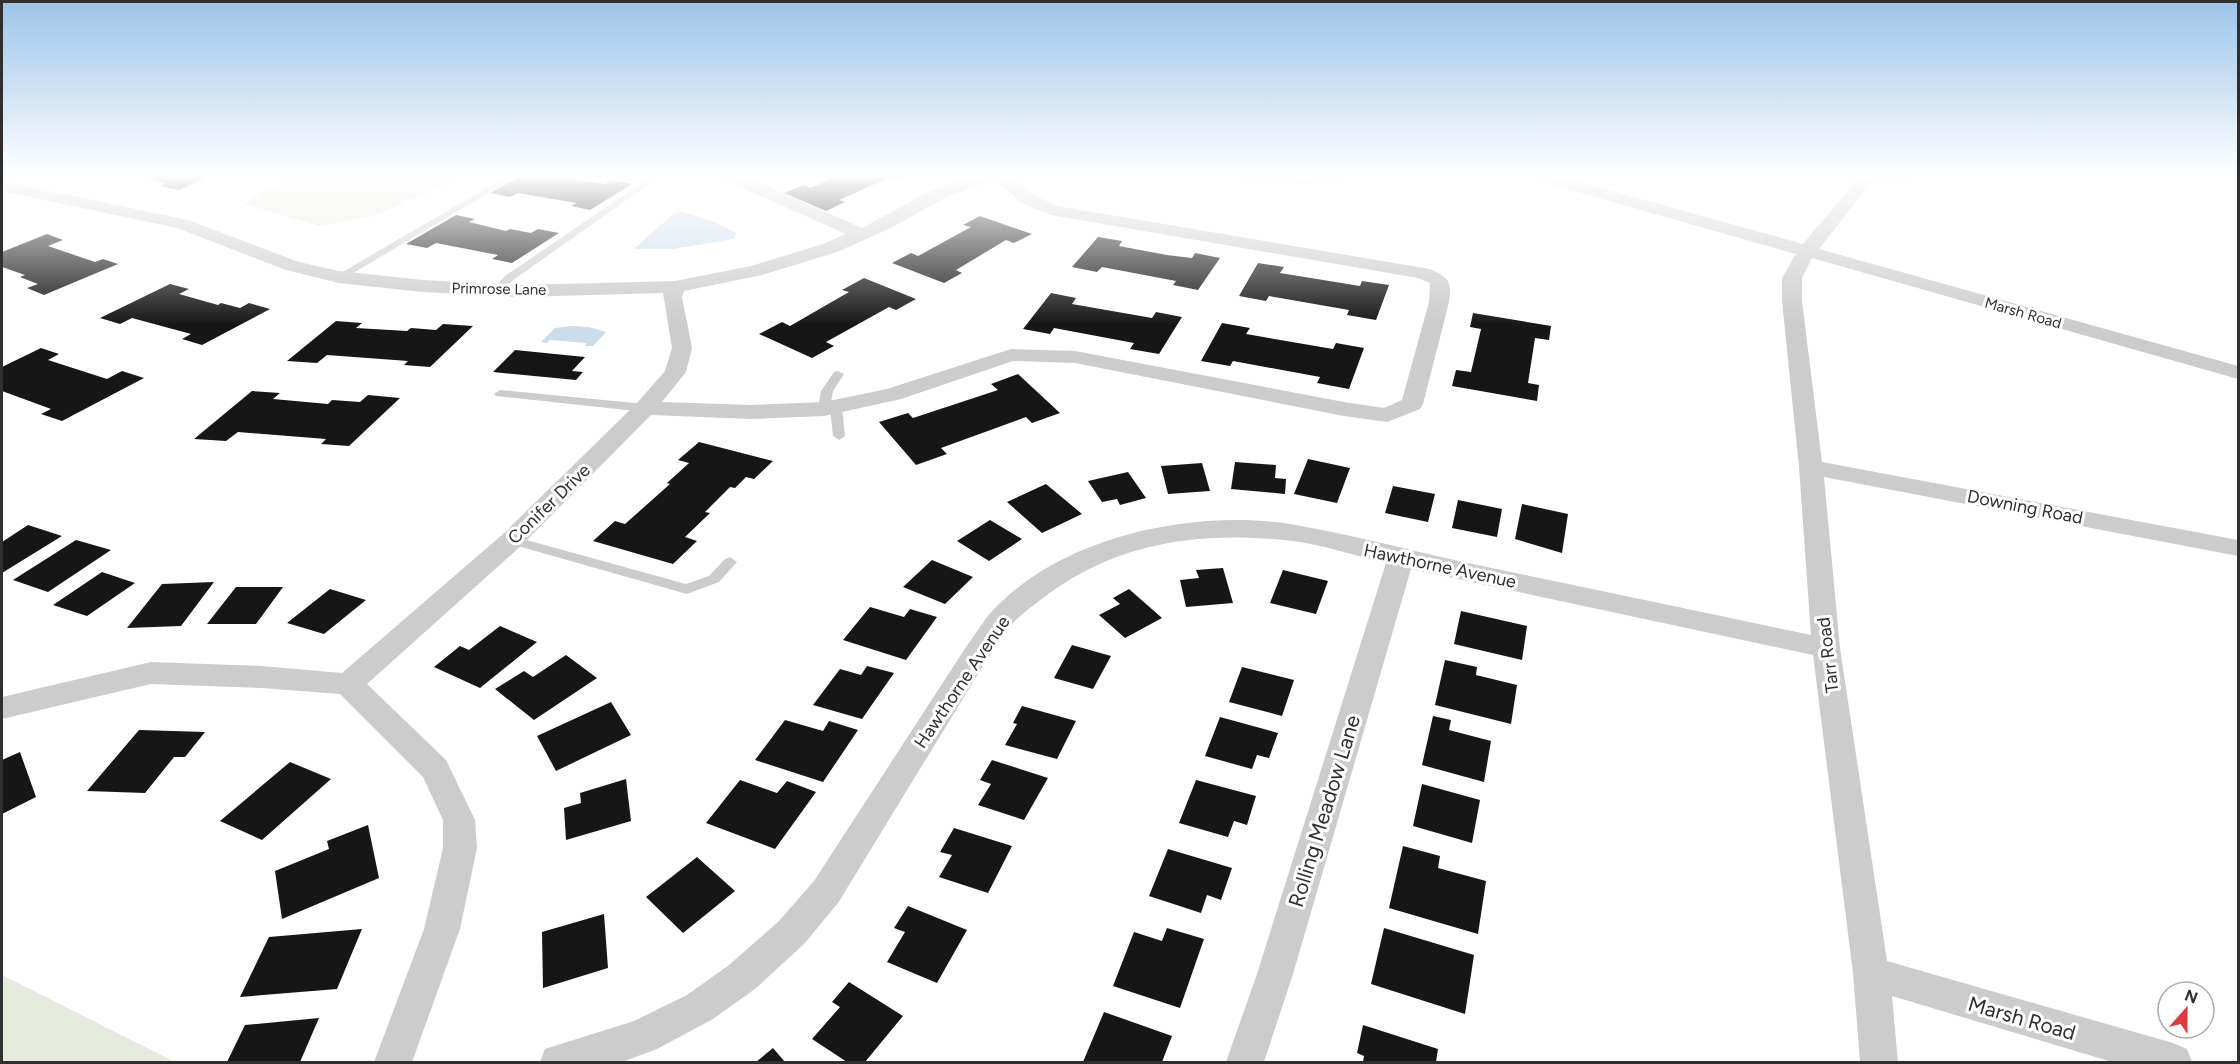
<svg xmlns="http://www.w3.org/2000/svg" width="2240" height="1064" viewBox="0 0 2240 1064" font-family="Figtree,sans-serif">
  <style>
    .green { fill: #e4ebdd }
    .water { fill: #cbdcea }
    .building { fill: #161616 }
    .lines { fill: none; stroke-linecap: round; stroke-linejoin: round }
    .service { fill: #ccc; fill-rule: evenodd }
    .minor { fill: #ccc; fill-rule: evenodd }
    .labels { text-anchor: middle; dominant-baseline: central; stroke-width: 6; stroke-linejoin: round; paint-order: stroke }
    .far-street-label { font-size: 15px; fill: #2f2f2f; stroke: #fff }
    .street-label { font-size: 18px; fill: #2f2f2f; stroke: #fff }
    .near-street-label { font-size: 21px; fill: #2f2f2f; stroke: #fff }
  </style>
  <rect width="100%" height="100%" fill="#fff"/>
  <path class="green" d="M289 176H465L373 216 320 226 244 204Z
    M2 975 175 1062H2Z"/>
  <path class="water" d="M682 212 712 221 736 233 734 238 728 240 673 249H634L673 214Z
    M572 326 589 327 606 332 593 346H585L586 343 550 340 547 343 541 342 555 328Z"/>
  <path class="building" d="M149 176H209L179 190 160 186 167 183 150 180 155 178Z
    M521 176H548L605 184 611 180 632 184 590 210 571 206 576 203 518 193 510 197 490 193Z
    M838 176H906L898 179 892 177 868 187 839 200 845 202 826 211 784 193 803 185 810 188Z
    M456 215 475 219 469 222 506 231 510 229 531 233 538 229 559 233 512 263 492 259 498 255 436 243 427 248 406 244Z
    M980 216 1032 234 1014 243 1006 240 956 270 962 273 944 283 892 263 911 253 918 256 971 227 963 225Z
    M47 234 63 240 48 246 95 262 103 259 118 264 44 295 27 288 38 284 20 277 25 275 2 267V252Z
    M1098 237 1122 241 1119 246 1167 255 1192 258 1195 253 1220 258 1198 290 1173 285 1176 281 1102 267 1097 272 1072 267Z
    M1258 263 1284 267 1280 273 1360 286 1362 281 1389 285 1376 320 1347 315 1349 310 1269 296 1266 301 1239 296Z
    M864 278 916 299 896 310 889 307 826 342 834 346 812 358 759 334 782 322 790 326 849 292 842 290Z
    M170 284 189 289 179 294 218 305 221 303 240 308 249 303 270 309 202 345 182 339 191 334 132 318 120 324 100 318Z
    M1051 293 1076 298 1072 304 1152 318 1156 312 1182 317 1159 354 1130 349 1134 343 1054 328 1050 334 1023 329Z
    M1473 313 1551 326 1549 340 1535 338 1528 383 1539 385 1537 401 1452 386 1456 370 1471 372 1481 329 1470 327Z
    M336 321 362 323 356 328 407 331 411 328 436 330 443 324 473 326 430 367 404 365 408 361 327 355 317 363 287 361Z
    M1222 323 1250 328 1246 334 1333 349 1336 343 1364 348 1349 389 1317 383 1320 377 1233 361 1230 366 1201 361Z
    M41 348 59 354 48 360 107 379 122 371 144 378 62 421 41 414 51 409 2 391V367Z
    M515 350 585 357 572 371 583 372 576 380 493 372Z
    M1018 374 1060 413 1032 423 1026 417 941 448 947 454 916 465 879 422 908 413 913 418 998 390 991 384Z
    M252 391 280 393 273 399 328 404 332 400 360 402 368 395 400 398 349 446 321 444 326 439 238 432 226 441 194 439Z
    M699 442 773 461 754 479 746 477 735 488 730 487 705 512 710 513 685 537 697 541 673 564 593 541 615 521 625 524 670 484 667 483 689 463 678 460Z
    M1308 459 1350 468 1337 503 1294 494Z
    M1235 462 1276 465 1275 478 1286 479 1285 494 1231 489Z
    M1202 463 1210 491 1168 494 1161 466Z
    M1128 472 1146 498 1120 505 1117 499 1102 502 1088 481Z
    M1046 484 1082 514 1042 533 1007 502Z
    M1393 486 1435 494 1428 522 1385 513Z
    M1458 500 1502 509 1497 537 1452 528Z
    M1522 504 1568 514 1562 553 1515 539Z
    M990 520 1022 539 989 561 957 541Z
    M28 525 62 536 2 573V542Z
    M76 540 111 550 48 592 13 580Z
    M932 560 973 577 945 604 903 587Z
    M1223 568 1233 603 1186 607 1180 580 1199 578 1196 570Z
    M1283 570 1328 581 1316 614 1270 603Z
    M102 572 135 583 87 616 53 605Z
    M214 582 181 626 127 628 162 584Z
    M236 587H283L256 624H207Z
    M330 589 366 600 324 634 287 623Z
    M1129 589 1162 618 1125 638 1099 615 1120 604 1113 598Z
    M870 607 904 617 910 609 937 617 906 660 843 640Z
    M1461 611 1527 626 1522 660 1454 644Z
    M500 626 537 642 480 688 434 667 460 646 469 650Z
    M1072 645 1111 656 1093 689 1054 678Z
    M566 655 597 678 534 720 495 689 524 671 533 677Z
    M1445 660 1477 667 1476 675 1517 685 1511 724 1435 705Z
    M867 666 894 673 862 719 813 705 840 669 861 675Z
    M1242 667 1294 680 1282 716 1229 702Z
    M611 702 631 735 556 771 537 736Z
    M1022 706 1076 721 1057 759 1005 745 1017 724 1013 723Z
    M1433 716 1451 720 1449 730 1491 741 1484 782 1422 765Z
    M1220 717 1278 733 1269 758 1257 755 1252 769 1205 756Z
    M785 720 823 731 829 721 858 730 823 782 755 760Z
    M139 730 205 732 185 757H174L145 793 87 791Z
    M20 752 36 797 2 814V760Z
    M992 760 1048 778 1024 820 978 805 991 784 980 780Z
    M290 762 331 779 262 840 220 821Z
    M626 779 631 821 566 840 564 808 581 803 580 793Z
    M740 780 777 793 787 781 816 792 775 849 706 823Z
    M1196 780 1256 796 1247 825 1234 821 1228 837 1179 823Z
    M1422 784 1480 800 1472 843 1413 826Z
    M368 825 379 878 282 919 275 871 329 849 327 841Z
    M954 828 1012 846 988 893 939 877 952 855 940 852Z
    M1403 846 1440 856 1438 868 1486 881 1478 934 1389 908Z
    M1168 849 1232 868 1221 900 1207 895 1201 913 1149 896Z
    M697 857 735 891 683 933 646 897Z
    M908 906 967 930 937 983 887 962 905 932 894 928Z
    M604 914 608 968 543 988 542 932Z
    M1167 928 1204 939 1180 1008 1113 986 1134 932 1162 941Z
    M1384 928 1474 955 1465 1014 1371 984Z
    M362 929 337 989 240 997 269 937Z
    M849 982 903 1016 865 1062H847L812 1039 840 1007 832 1002Z
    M1104 1012 1172 1036 1162 1062H1083Z
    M319 1018 300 1062H227L245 1025Z
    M1363 1025 1438 1049 1436 1062H1363L1364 1056 1357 1053Z
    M773 1048 785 1062H756Z"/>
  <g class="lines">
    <path class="service" d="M507 176H517L343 279 339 280 334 277Z
      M652 176H661L513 280 501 293H493V289L505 276Z
      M838 371 844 374 833 391 830 407 836 403 842 407 845 436 839 440 833 436 830 408 828 412 824 413 818 409 821 391 834 372Z
      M500 390 645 404 651 408 645 412 496 396 494 394Z
      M512 536 686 584 709 576 725 559 730 557 737 562 719 582 687 594 507 543 505 540Z"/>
    <path class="minor" d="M723 176H744L862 228 932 190 973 176H1010L1034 195 1057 206 1430 269C1449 278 1452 280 1449 302L1423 404 1420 409 1387 422 1344 416 1075 363 1013 361 901 399 824 416 751 419 651 415 521 546 367 684 446 760 475 820 477 848 460 929 412 1062H374L424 929 443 848V820L423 777 340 694 261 688 151 684 2 719V697L151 662 261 666 342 673 503 534 637 403 665 371 672 348 663 293 520 297 423 292 339 283 286 270 177 228 2 191V181L188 220 299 262 339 271 423 280 520 285 675 281 751 266 823 244 846 234 725 180ZM994 179 1022 203 1051 215 1418 278 1430 283 1429 302 1402 400 1384 408 1344 402 1075 351 1011 349 887 389 824 402 751 405 662 402 686 372 692 348 682 297 684 291 762 275 837 252 891 228 944 198Z
      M1240 176H1342C1332 189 1266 182 1248 181Z
      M1533 176H1558L1803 244 1860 176H1912L1910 180C1897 183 1886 183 1872 181L1819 249 2238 366V379L1812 258 1802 278V301L1822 462 2238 540V556L1824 477 1840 648 1887 961 2173 1043 2187 1049 2192 1062H2112L1892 996 1898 1062H1860L1853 973 1813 655 1411 569 1293 974 1264 1062H1226L1257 974 1386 563C1356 556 1324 545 1293 541 1207 531 1123 540 1051 592 1038 602 1023 612 1012 624 1003 635 995 649 986 661L838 903 804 944 755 989 713 1019 657 1049 622 1062H540L545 1049 634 1021 687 995 729 965 778 922 814 881 966 647C975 635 983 621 993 610 1064 535 1197 508 1296 525 1359 536 1420 553 1482 566 1592 589 1701 612 1811 635L1799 467 1782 301V278L1796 254 1535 180Z"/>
  </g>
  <linearGradient id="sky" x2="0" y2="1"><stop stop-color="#9cc4e9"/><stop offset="0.54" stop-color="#fff"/><stop offset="1" stop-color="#fff" stop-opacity="0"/></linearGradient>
  <rect width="2240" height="325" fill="url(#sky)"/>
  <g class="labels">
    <g class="far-street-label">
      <text transform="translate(499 289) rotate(1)">Primrose Lane</text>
      <text transform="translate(2023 313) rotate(16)">Marsh Road</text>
    </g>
    <g class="street-label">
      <text transform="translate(549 504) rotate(-44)">Conifer Drive</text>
      <text transform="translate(2025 507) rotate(11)">Downing Road</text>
      <text transform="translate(1440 566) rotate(12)">Hawthorne Avenue</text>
      <text transform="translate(1828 655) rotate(-97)">Tarr Road</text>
      <text transform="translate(962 682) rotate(-56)">Hawthorne Avenue</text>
    </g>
    <g class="near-street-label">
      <text transform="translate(1324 811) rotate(-73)">Rolling Meadow Lane</text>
      <text transform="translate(2022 1018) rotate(16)">Marsh Road</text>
    </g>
  </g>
  <rect width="2240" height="1064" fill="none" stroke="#2f2f2f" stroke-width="6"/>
  <g transform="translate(2186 1010) rotate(21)"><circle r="28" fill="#ffffff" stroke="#acacac" stroke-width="1.5"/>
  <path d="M0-4.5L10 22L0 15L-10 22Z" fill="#db3b40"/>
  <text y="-9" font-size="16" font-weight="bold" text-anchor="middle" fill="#2f2f2f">N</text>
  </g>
</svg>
